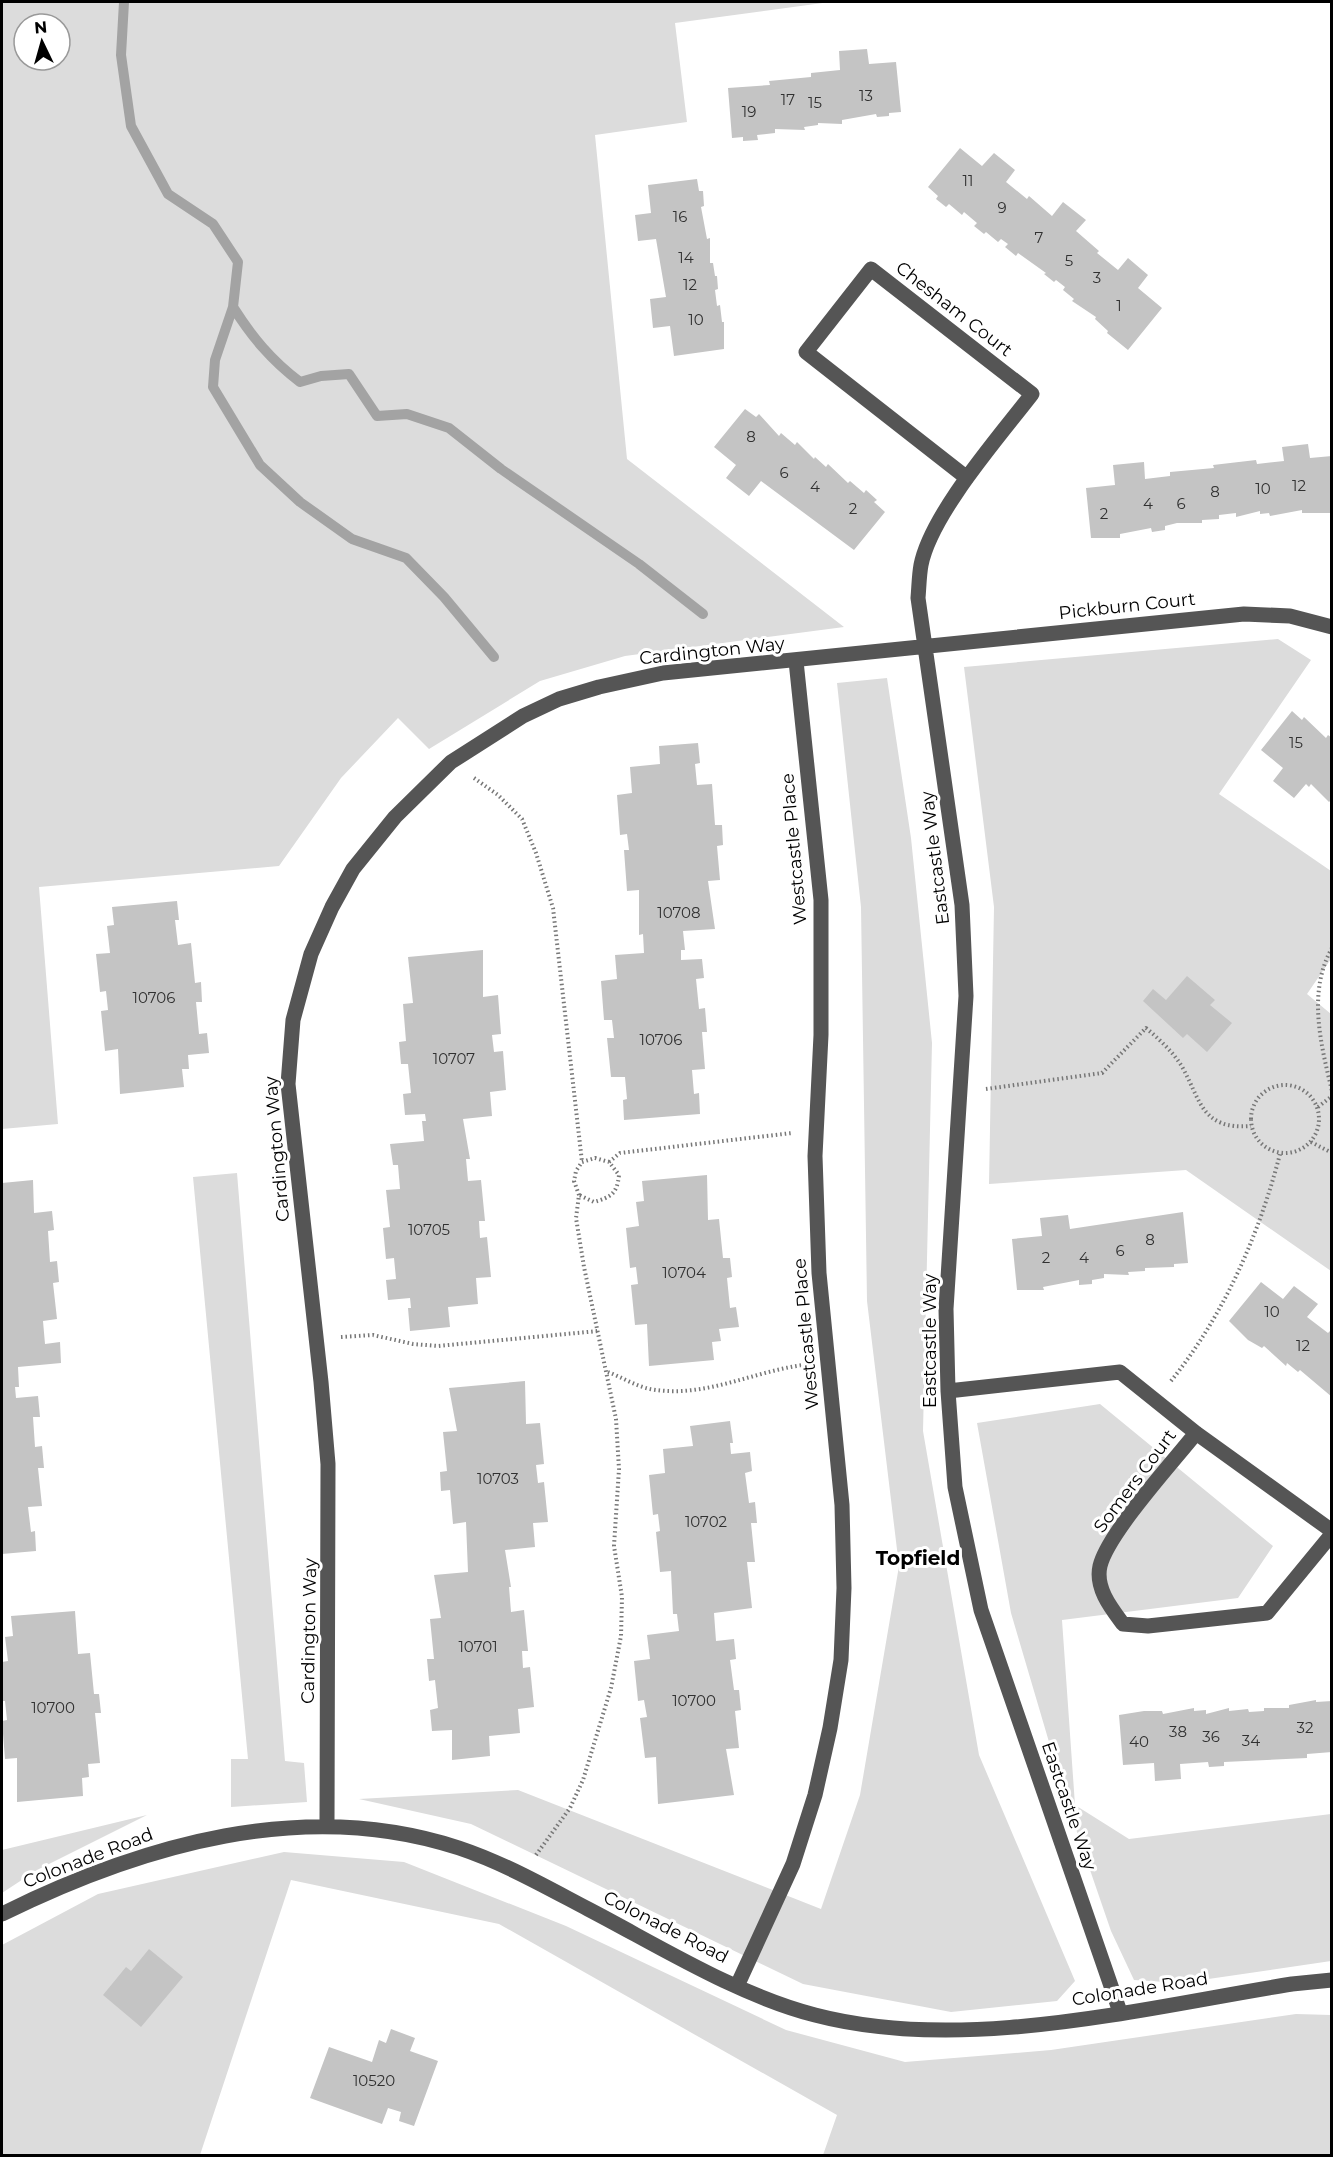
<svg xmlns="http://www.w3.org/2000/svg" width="1333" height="2157" viewBox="0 0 1333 2157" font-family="Montserrat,sans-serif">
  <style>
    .green { fill: #dcdcdc; fill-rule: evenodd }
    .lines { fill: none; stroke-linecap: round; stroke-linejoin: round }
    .stream { stroke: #a3a3a3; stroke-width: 10 }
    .building { fill: #c4c4c4 }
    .path { stroke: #777; stroke-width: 4; stroke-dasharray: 1.5 3; stroke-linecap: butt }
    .minor { stroke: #555; stroke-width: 15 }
    .labels { text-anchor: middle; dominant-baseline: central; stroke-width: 6; stroke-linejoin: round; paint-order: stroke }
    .number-label { font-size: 15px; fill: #313131 }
    .street-label { font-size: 18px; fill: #000; stroke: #fff }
    .neighbourhood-label { font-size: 20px; font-weight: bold; fill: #000; stroke: #fff }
  </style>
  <rect width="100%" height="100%" fill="#fff"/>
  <path class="green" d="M2 2H830L675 23 687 122 595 135 627 459 844 627 625 656 540 681 429 749 398 718 341 778 279 866 39 887 58 1124 2 1129ZM24 24H60V60H24Z
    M1278 639 1311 660 1219 794 1331 871V959L1307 994 1331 1014V1271L1186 1170 989 1184 994 907 964 667Z
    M887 678 911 838 932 1043 923 1431 979 1755 1075 1981 1057 2001 951 2012 803 1984 471 1824 359 1799 518 1790 821 1909 860 1795 899 1566 867 1301 861 907 837 683Z
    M237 1173 285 1761 304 1763 307 1802 231 1807V1759H248L193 1177Z
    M1100 1404 1273 1546 1238 1598 1062 1620 1075 1805 1129 1839 1331 1814V1961L1181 1983 1134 1980 1111 1931 1067 1803 1011 1613 977 1423Z
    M147 1815 37 1870 2 1893V1850Z
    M284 1852 404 1862 566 1926 786 2030 905 2062 1051 2050 1296 2014 1331 2015V2155H823L837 2115 499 1924 291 1880 200 2155 2 2156V1945L98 1894Z"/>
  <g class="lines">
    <path class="stream" d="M124 2 121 55 131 126 168 194 213 224 238 262 233 307 215 360 213 387 260 465 300 502 352 539 406 558 444 597 494 657
      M233 307C252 337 271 360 300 382L321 376 349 374 377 416 407 414 449 428 501 469 639 564 703 614"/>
  </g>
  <path class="building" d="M867 49 869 64 896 62 901 112 889 113V116L877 117 876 114 842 120V124L818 123V125L804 127 805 130 775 129V133L757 135 758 140 743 141V137L732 138 728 88 770 85 769 81 811 77V73L840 70 839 51Z
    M960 148 982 166 994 153 1015 170 1006 182 1027 199 1029 196 1052 216 1063 202 1086 220 1076 231 1099 251 1097 253 1118 270 1128 258 1148 275 1138 288 1162 308 1128 350 1107 333 1108 331 1095 319 1096 317 1072 301 1074 299 1063 290 1065 287 1056 280 1054 282 1044 274 1046 273 1018 253 1016 256 1005 247 1008 244 1001 239 998 242 986 232 984 234 974 226 977 223 964 212 962 215 949 204 946 207 936 199 938 196 928 187Z
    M697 179 699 191H703L704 206 701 207 707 239 710 238V263H713L715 276H717L718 289 715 290 717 306 720 305 722 322H724V349L674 356 670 326 653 328 650 299 666 297 656 239 638 241 635 215 651 213 648 185Z
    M745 409 756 417 759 414 779 436 781 433 795 445 797 442 814 459 815 457 826 467 828 464 848 483 850 481 864 493 866 490 877 500 874 502 885 512 854 550 761 481 749 496 726 478 736 465 714 447Z
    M1308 444 1310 458 1332 456V513H1302V510L1270 516 1269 513 1260 514V511L1236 517V513L1219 515V519L1202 520V523H1177L1165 526V530L1152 532 1151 528 1120 534V538H1091L1086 488 1115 485 1113 465 1144 462 1145 479 1170 476V472L1214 468 1213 465 1256 460 1257 464 1284 461 1282 447Z
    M1292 711 1302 720 1304 717 1326 738 1328 735 1332 738V799L1329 802 1311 784 1309 787 1306 784 1294 798 1273 781 1283 768 1261 750Z
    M698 743 700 763 695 764 697 785 712 784 715 825H722L723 845 717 846 720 880 708 881 715 929 683 931 685 950H681V960L702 959 704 978 696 979 699 1009 705 1008 707 1032H702L705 1069 692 1070 694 1094 699 1093 700 1114 624 1120 623 1100 627 1099 625 1077H611L607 1038H614L612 1020H604L601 981 617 979 615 955 644 953 643 934 639 935V890L627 891 624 850H629L627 834 620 835 617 795 632 793 630 767 660 764 659 746Z
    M177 901 179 920H175L178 945 191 943 195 983 201 982 202 1002H196L199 1034 207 1033 209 1053 188 1055 189 1069H182L184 1087 120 1094 118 1049 105 1051 101 1011 108 1010 106 991 100 992 96 954 110 953 107 926 114 925 112 907Z
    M483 950V997L498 995 501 1034 492 1035 494 1052 503 1051 506 1090 490 1092 492 1116 463 1119 470 1159H466L468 1181 481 1180 485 1221H479L480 1238 487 1237 491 1277 476 1278 478 1304 448 1307 450 1327 410 1331 408 1308H411L410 1298 388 1300 386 1280 396 1279 394 1258 386 1259 383 1228 390 1227 386 1190 400 1189 398 1165H393L390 1144 424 1141 422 1121H426L425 1114 405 1115 403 1094 411 1093 408 1064H401L399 1042 406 1041 403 1004 413 1003 408 957Z
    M1187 976 1215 1000 1210 1005 1232 1023 1207 1052 1187 1034 1183 1038 1143 1001 1153 989 1166 1000Z
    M707 1175 708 1220 719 1219 723 1258H730L732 1277 727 1278 730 1308 736 1307 739 1327 719 1329 721 1341 712 1342 714 1360 649 1366 647 1324 635 1325 631 1285 638 1284 636 1267 630 1268 626 1228 639 1226 636 1202 644 1201 642 1181Z
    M33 1180 34 1213 52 1211 54 1230 48 1231 50 1262 57 1261 59 1282 53 1283 57 1319 43 1321 45 1344 60 1342 61 1363 18 1367 19 1387H15L16 1398 38 1396 40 1417H33L35 1447 42 1446 44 1468H38L42 1506 28 1507 31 1532 35 1531 36 1551 2 1554V1183Z
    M1183 1212 1188 1263 1174 1264V1267L1145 1268V1271L1128 1272 1129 1275 1104 1274V1278L1092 1280V1284L1079 1285V1280L1043 1287 1044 1290H1017L1012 1239 1042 1236 1040 1218 1068 1215 1070 1229Z
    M1261 1282 1283 1299 1294 1286 1318 1304 1307 1317 1328 1333 1332 1329V1397L1300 1370 1298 1372 1287 1363 1286 1366 1264 1346 1262 1348 1248 1340 1229 1321Z
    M525 1381 526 1424 540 1423 544 1464 536 1465 538 1483 544 1482 548 1522 533 1523 535 1547 505 1550 511 1587H509L511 1612 524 1610 528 1651H522L523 1668 530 1667 534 1707 518 1709 520 1733 489 1736 490 1756 452 1760V1730L432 1731 430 1710 438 1708 435 1680 429 1681 427 1659H434L430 1619 441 1618 434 1575 468 1572 466 1522 453 1524 450 1490 441 1491 440 1472 447 1471 443 1432 457 1431 449 1388Z
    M730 1421 733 1443H730L731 1454 750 1452 752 1471 745 1473 749 1503 755 1502 757 1523H751L755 1562H747L752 1608 714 1613 716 1641 734 1639 736 1659 730 1660 734 1690H739L741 1710 735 1711 739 1748 726 1749 734 1795 658 1804 656 1757 645 1758 640 1718 647 1717 644 1700 638 1701 634 1661 650 1659 647 1635 679 1631 677 1614H673L671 1571 660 1572 656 1532 660 1531 658 1514 653 1515 649 1475 665 1473 663 1449 693 1446 690 1426Z
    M75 1611 78 1654 90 1653 94 1694H99L101 1713H95L100 1763 88 1764 89 1777 82 1778 83 1796 17 1802V1758L5 1759 2 1721 7 1720 5 1701H2V1662L8 1661 5 1637 13 1636 11 1616Z
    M1316 1700V1702L1332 1701V1752L1307 1754V1758L1224 1762V1766L1209 1767 1208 1762 1180 1764 1181 1779 1155 1781 1154 1763 1123 1765 1119 1715 1144 1711H1162L1163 1714 1194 1708V1711L1206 1710V1714L1229 1708V1711L1248 1709 1249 1712 1264 1711V1708H1289V1705Z
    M149 1949 183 1977 141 2027 103 1995 126 1967 131 1971Z
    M391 2029 415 2038 410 2051 438 2061 414 2126 399 2121 401 2112 388 2108 382 2124 310 2098 329 2047 372 2062 379 2040 386 2043Z"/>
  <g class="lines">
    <path class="path" d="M474 778 498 795 522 819 536 853 553 908 582 1162
      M1332 948C1307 992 1321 1045 1332 1091
      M1251 1119a34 34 0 1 1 68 0a34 34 0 1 1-68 0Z
      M986 1089 1102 1073 1146 1028C1159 1039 1172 1051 1181 1065 1201 1099 1200 1130 1251 1126
      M1318 1107 1332 1096
      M1311 1142 1332 1153
      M609 1162 620 1153 792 1133
      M341 1337 373 1335 413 1344 438 1346 598 1331
      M608 1372C621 1377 636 1386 650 1389 703 1399 751 1372 803 1365
      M1171 1381C1224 1315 1259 1235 1280 1154
      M536 1855 570 1808 583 1780 611 1688 621 1636 622 1597 614 1546 619 1469 616 1419 584 1267 576 1218 579 1195 574 1181 576 1171 582 1162 595 1158 609 1162 619 1175C617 1194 611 1197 594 1202L579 1195"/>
    <path class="minor" d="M967 478 806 352 871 269 1032 394C999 437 931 514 921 565 919 576 919 587 918 598L962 905 966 996 946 1309 948 1391 955 1487 981 1610 1120 2012
      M948 1391 1120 1372 1196 1433 1332 1531
      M1196 1433C1173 1462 1108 1533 1100 1566 1095 1588 1111 1608 1123 1624L1148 1626 1267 1613 1332 1534
      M327 1825 328 1464 321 1382 288 1084 293 1020 311 954 332 907 353 869 395 817 451 762 523 716 559 699 599 687 663 673 1244 614 1290 616 1332 627
      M2 1914C142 1845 304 1797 459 1848 504 1863 546 1887 588 1909 659 1946 737 1995 815 2015 964 2054 1142 2008 1292 1984L1332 1980
      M737 1986 793 1864 815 1795 830 1728 841 1660 844 1588 842 1505 819 1273 815 1156 821 1035V900L796 661"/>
  </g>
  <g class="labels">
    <g class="number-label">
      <text x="866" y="95">13</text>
      <text x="788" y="99">17</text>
      <text x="815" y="102">15</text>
      <text x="749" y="111">19</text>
      <text x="968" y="180">11</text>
      <text x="1002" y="207">9</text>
      <text x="680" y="216">16</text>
      <text x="1039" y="237">7</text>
      <text x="686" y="257">14</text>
      <text x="1069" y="260">5</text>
      <text x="1097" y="277">3</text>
      <text x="690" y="284">12</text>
      <text x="1119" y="305">1</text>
      <text x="696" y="319">10</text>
      <text x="751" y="436">8</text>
      <text x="784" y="472">6</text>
      <text x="1299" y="485">12</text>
      <text x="815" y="486">4</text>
      <text x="1263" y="488">10</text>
      <text x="1215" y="491">8</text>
      <text x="1148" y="503">4</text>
      <text x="1181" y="503">6</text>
      <text x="853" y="508">2</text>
      <text x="1104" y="513">2</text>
      <text x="1296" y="742">15</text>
      <text x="679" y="912">10708</text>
      <text x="154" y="997">10706</text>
      <text x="661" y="1039">10706</text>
      <text x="454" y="1058">10707</text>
      <text x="429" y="1229">10705</text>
      <text x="1150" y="1239">8</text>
      <text x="1120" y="1250">6</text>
      <text x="1046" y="1257">2</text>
      <text x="1084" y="1257">4</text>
      <text x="684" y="1272">10704</text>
      <text x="1272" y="1311">10</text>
      <text x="1303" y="1345">12</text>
      <text x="498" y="1478">10703</text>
      <text x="706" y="1521">10702</text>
      <text x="478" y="1646">10701</text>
      <text x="694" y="1700">10700</text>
      <text x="53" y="1707">10700</text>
      <text x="1305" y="1727">32</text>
      <text x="1178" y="1731">38</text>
      <text x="1211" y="1736">36</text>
      <text x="1251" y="1740">34</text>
      <text x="1139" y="1741">40</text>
      <text x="374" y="2080">10520</text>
    </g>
    <g class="street-label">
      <text transform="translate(954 309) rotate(38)">Chesham Court</text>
      <text transform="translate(1127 606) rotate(-6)">Pickburn Court</text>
      <text transform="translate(712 651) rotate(-6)">Cardington Way</text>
      <text transform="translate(794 849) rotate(-95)">Westcastle Place</text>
      <text transform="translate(935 858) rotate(-97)">Eastcastle Way</text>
      <text transform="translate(277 1149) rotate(-95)">Cardington Way</text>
      <text transform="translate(806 1334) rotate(-95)">Westcastle Place</text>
      <text transform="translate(930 1341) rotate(-90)">Eastcastle Way</text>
      <text transform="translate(1135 1481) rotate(-53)">Somers Court</text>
      <text transform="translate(309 1631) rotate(-89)">Cardington Way</text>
      <text transform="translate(1069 1806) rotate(71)">Eastcastle Way</text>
      <text transform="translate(88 1858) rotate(-21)">Colonade Road</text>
      <text transform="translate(666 1927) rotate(27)">Colonade Road</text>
      <text transform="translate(1140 1989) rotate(-9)">Colonade Road</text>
    </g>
    <g class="neighbourhood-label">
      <text x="918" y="1558">Topfield</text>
    </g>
  </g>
  <rect width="1333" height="2157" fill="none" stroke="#000000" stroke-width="6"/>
  <g transform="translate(42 42) rotate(355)"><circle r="28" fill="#ffffff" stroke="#999999" stroke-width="1.5"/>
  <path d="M0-4.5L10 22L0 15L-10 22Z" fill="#000000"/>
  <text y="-9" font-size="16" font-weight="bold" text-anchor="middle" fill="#000000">N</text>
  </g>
</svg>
